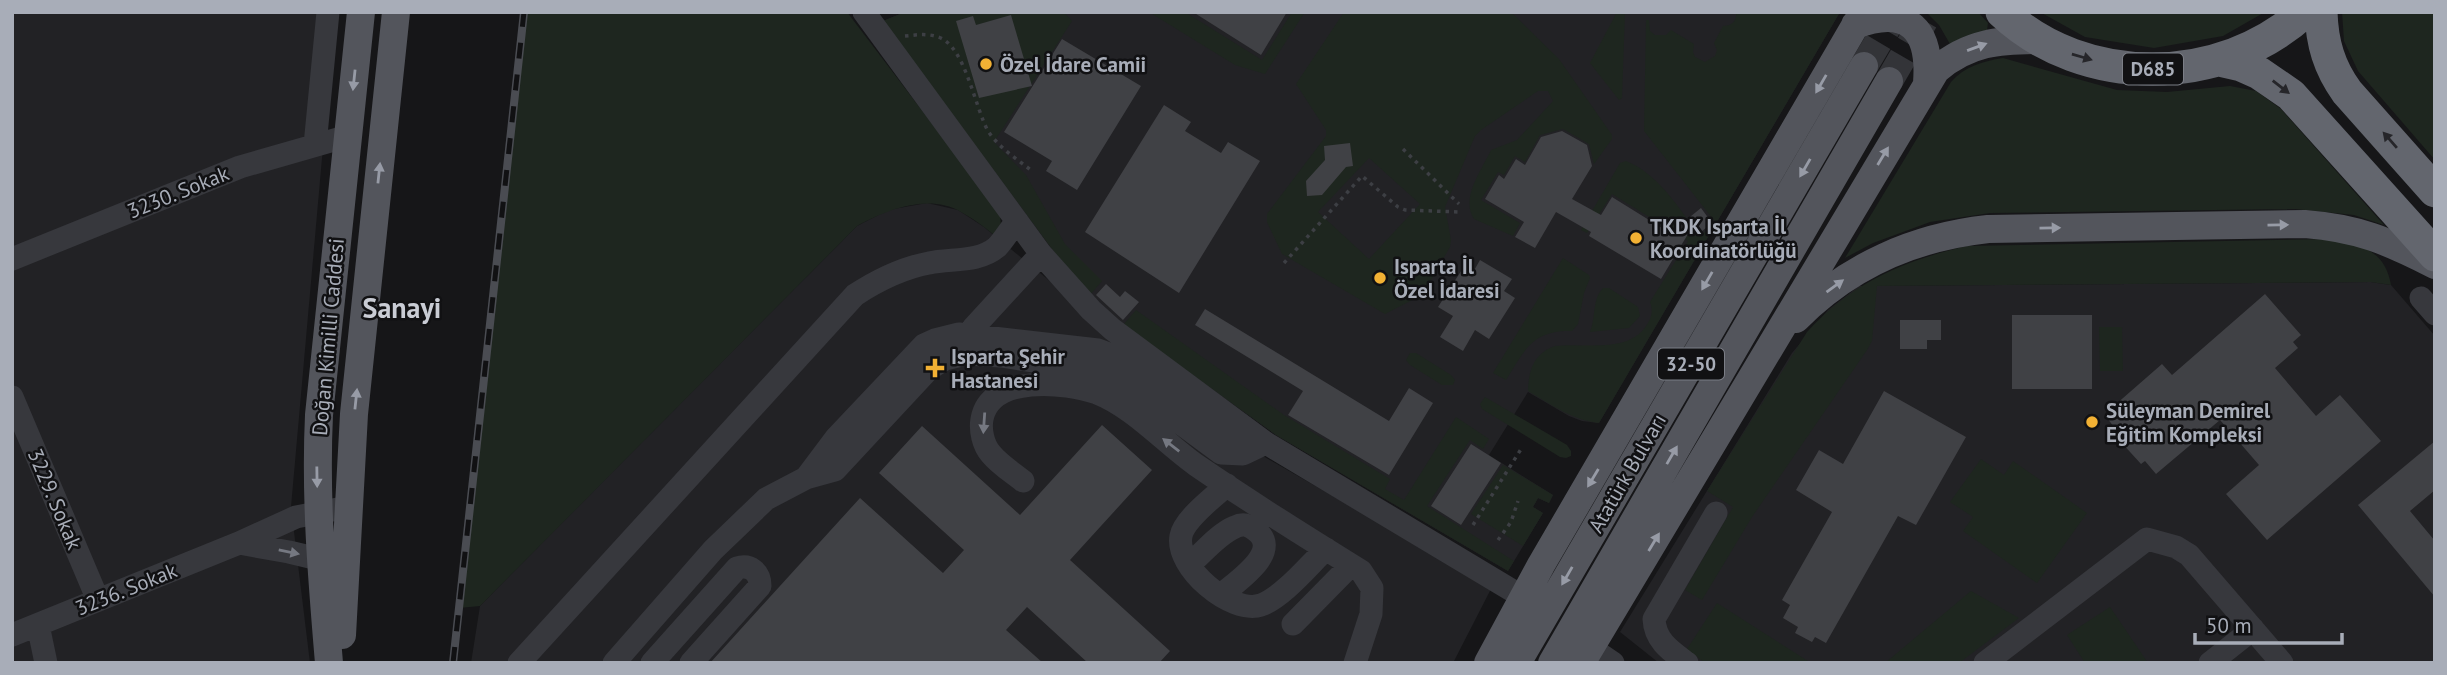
<svg xmlns="http://www.w3.org/2000/svg" width="2447" height="675" viewBox="0 0 2447 675" font-family="'PT Sans',sans-serif">
  <style>
    .built { fill: #222225 }
    .green { fill: #1e261f; fill-rule: evenodd }
    .building { fill: #404145 }
    .lines { fill: none; stroke-linecap: round; stroke-linejoin: round }
    .major-tunnel { stroke: #333438; stroke-width: 28; stroke-dasharray: 28 14; stroke-linecap: butt }
    .path { stroke: #3d3f44; stroke-width: 3.5; stroke-dasharray: 3.5 5; stroke-linecap: butt }
    .minor { stroke: #37383d; stroke-width: 23 }
    .major { stroke: #53555c; stroke-width: 28 }
    .highway { stroke: #63666e; stroke-width: 33 }
    .rail-casing { stroke: #4a4c52; stroke-width: 8 }
    .rail { stroke: #111113; stroke-width: 5; stroke-dasharray: 16; stroke-linecap: butt }
    .oneway { fill: #979ba6 }
    .oneway2 { fill: #26262a }
    .oneway3 { fill: #757881 }
    .poi-dot { fill: #f2b134; stroke: #111113; stroke-width: 2.5 }
    .labels { text-anchor: middle; dominant-baseline: central; stroke-width: 5; stroke-linejoin: round; paint-order: stroke }
    .shield { fill: #111113; stroke: #7b7e86; stroke-width: 2 }
    .shield-label { font-size: 19px; font-weight: bold; fill: #a8adb8 }
    .poi-label { font-size: 21px; font-weight: bold; fill: #a8adb8; stroke: #111113; text-anchor: start }
    .street-label { font-size: 21px; fill: #a8adb8; stroke: #111113 }
    .district-label { font-size: 28px; font-weight: bold; fill: #c9ccd4; stroke: #111113 }
  </style>
  <rect width="100%" height="100%" fill="#161618"/>
  <path class="built" d="M12 12H335L291 507 310 663H12Z
    M905 12H1840L1599 423 1582 421 1569 416 1528 392 1489 455 1553 495 1549 503 1538 498 1533 507 1543 513 1508 571 1276 435 1123 325 1090 295 1061 261 883 21Z
    M927 203 958 210 984 227 1263 456 1492 587 1453 663H471L480 606 545 540 857 226 888 210Z
    M2371 282 2391 285 2435 336V663H1659L1620 632 1792 353 1828 310 1859 286Z"/>
  <path class="green" d="M524 12H847L1000 213 1002 241C989 231 976 220 961 212 928 193 887 210 857 226L480 606 459 608Z
    M905 12H1064L1072 21 994 142 1026 175 1065 244 1102 281 1090 295 1061 261 883 21Z
    M1149 12H1185L1262 60 1292 12H1305L1265 74 1235 65Z
    M1344 12H1511L1559 59 1612 135V139L1594 164 1589 144 1563 129 1540 135 1525 162 1515 156 1504 175 1498 172 1481 200 1520 223 1513 236 1474 219C1460 198 1482 170 1491 150L1517 140 1553 101 1548 91H1538L1481 130 1475 136 1445 207 1451 240 1450 247 1422 295 1385 314 1282 254 1267 222V214L1326 136V130L1296 84ZM1369 158 1420 204 1369 259 1318 212Z
    M1617 12H1625L1622 98 1619 100 1590 63Z
    M1736 12H1840L1599 423C1572 420 1552 405 1528 391 1529 370 1533 354 1555 346 1585 342 1630 355 1648 323 1652 316 1653 310 1650 302L1688 241 1612 194 1587 233 1581 230 1620 163 1626 161C1659 174 1679 209 1700 236L1716 223 1644 131 1646 20H1649L1650 31 1655 35H1666L1671 30 1694 44 1693 52 1695 57 1705 62 1715 56 1717 50 1714 43 1723 26C1732 26 1737 21 1736 12Z
    M1926 12H1978L1988 23 1987 30 1950 44 1939 25Z
    M2040 12H2265L2223 36 2154 48 2085 37Z
    M2342 12H2435V160L2358 71 2344 41Z
    M2003 58 2117 90 2167 92 2230 86 2256 91 2281 109 2384 225 2354 215 2295 209 1990 213 1930 222 1873 243 1845 258 1951 82C1964 67 1983 61 2003 58Z
    M2326 239C2358 243 2385 249 2391 285L2371 282 1877 286 1872 341 1867 350 1752 517 1702 600 1685 590 1733 507 1707 491 1807 332C1852 283 1902 261 1967 246Z
    M1563 258 1589 275 1590 278 1584 293 1578 324 1572 331C1532 330 1525 350 1506 380L1493 373Z
    M1603 288H1609L1638 307 1640 316 1629 328 1590 332C1596 318 1592 299 1603 288Z
    M1136 310 1284 415 1390 479 1385 489 1404 500 1456 417 1489 439 1483 449 1470 440 1427 506 1514 561 1508 571 1276 435 1123 325Z
    M2099 327H2122L2123 371H2100Z
    M1410 353H1416L1451 375 1455 380 1453 385H1442L1410 365 1406 360Z
    M1485 397 1567 445 1571 451V456L1566 458 1560 457 1482 409 1480 404Z
    M1981 459 2004 475 2013 461 2087 513 2037 583 1963 531 1973 517 1950 502Z
    M1503 465 1553 495 1549 503 1538 498 1533 507 1543 513 1523 546 1471 514Z
    M1971 591 2019 618 1959 663H1885Z
    M1717 603 1811 663H1705L1687 649Z
    M2110 607 2148 663H2085L2067 635Z"/>
  <path class="building" d="M1193 12H1287L1261 55Z
    M1011 15 1032 86 979 98 956 21 973 16 976 25Z
    M1062 39 1141 86 1077 190 1046 171 1052 161 1004 132Z
    M1164 105 1191 122 1185 131 1221 153 1228 142 1260 161 1179 293 1085 232Z
    M1562 131 1587 145 1592 166 1572 199 1601 215 1612 197 1670 233 1701 208 1712 223 1701 232 1694 224 1661 279 1589 236 1591 232 1556 212 1535 248 1515 237 1524 222 1485 199 1499 175 1504 179 1516 159 1525 165 1541 137Z
    M1350 143 1353 166 1346 167 1322 195 1307 196 1306 181 1325 160 1324 146Z
    M1480 260 1512 279 1504 291 1515 298 1489 339 1475 330 1463 351 1440 337 1453 316 1438 307 1463 268 1472 274Z
    M1106 284 1120 297 1125 291 1139 302 1123 320 1096 295Z
    M2265 294 2301 335 2293 342 2298 348 2275 368 2316 416 2340 395 2381 441 2267 540 2226 494 2259 465 2220 420 2156 474 2145 461 2141 464 2110 430 2114 427 2107 418V412L2162 364 2172 375Z
    M1205 309 1389 421 1409 388 1433 403 1389 475 1288 415 1303 391 1195 325Z
    M2012 315H2092V389H2012Z
    M1900 320H1941V340H1927V349H1900Z
    M1884 391 1966 437 1916 525 1898 516 1826 643 1815 637 1812 642 1795 633 1798 627 1783 618 1790 605 1782 600 1832 512 1796 490 1819 450 1843 464Z
    M1102 425 1152 470 1070 560 1170 651 1159 663H1088L1027 607 1006 630 1043 663H710L860 498 943 573 964 550 879 473 922 426 1020 515Z
    M2435 441V490L2410 511 2435 541V597L2358 505Z
    M1471 444 1501 463 1461 525 1431 506Z"/>
  <g class="lines">
    <path class="major-tunnel" d="M1864 66 1896 12
      M1889 81 1929 12"/>
    <path class="path" d="M905 36C916 35 927 33 938 37 965 45 975 108 988 131 999 148 1017 159 1032 171
      M1403 149 1459 204
      M1284 263 1362 176 1398 207 1405 210 1460 212
      M1473 525 1523 446
      M1498 540 1511 522 1518 501"/>
    <path class="minor" d="M864 12 1041 254 1091 310 1112 329 1266 443 1523 597
      M315 145 328 12
      M12 259 240 167 348 136
      M2421 298 2435 314
      M973 328 1041 254
      M12 397 98 600
      M806 478 836 438 924 345 935 340 959 334 1098 350 1125 360 1227 435 1241 443 1256 447
      M1023 481C1013 473 999 464 991 454 983 445 980 430 982 419 990 374 1066 382 1097 393 1133 407 1165 443 1196 465 1250 502 1306 537 1361 571L1372 588 1371 614 1355 663
      M1227 485C1215 496 1184 519 1181 536 1175 567 1231 615 1261 605 1283 597 1309 565 1326 549
      M335 563 289 552 239 543 296 517 348 507
      M1189 565C1203 553 1218 534 1235 527 1243 523 1249 525 1255 530 1284 551 1237 581 1221 595
      M1293 624 1351 565
      M38 625 46 663
      M12 635 239 543
      M1591 648 1613 663
      M519 663 855 295C878 280 902 268 929 263 951 258 978 263 997 247 1004 240 1010 229 1017 221
      M614 663 713 550 766 499 806 478 835 470 929 369 945 359 966 354 1001 356 1098 371 1133 388 1221 453 1243 454 1266 443
      M652 663 737 568C750 564 760 572 760 586L691 663
      M1687 663C1671 651 1655 641 1654 619L1716 513
      M1985 663 2147 539 2176 547 2189 555 2282 663
      M2210 663 2253 629"/>
    <path class="major" d="M1855 25C1909 5 1931 30 1927 83
      M1796 319C1848 266 1915 237 1988 229L2305 224C2358 228 2388 241 2435 265
      M342 635 354 414 396 12
      M329 663C322 580 315 498 319 415L361 12
      M1488 663 1541 565 1863 12
      M1517 663 1864 66
      M1552 663 1889 81
      M1581 663 1936 70C1969 42 1999 40 2040 40"/>
    <path class="highway" d="M2002 12C2084 89 2222 87 2304 12
      M2321 12C2322 43 2329 67 2347 92L2435 191
      M2219 60 2241 65 2259 73 2291 95 2435 255"/>
    <g class="rail-casing">
      <path id="rail" d="M453 663 524 12"/>
    </g>
    <use href="#rail" class="rail"/>
  </g>
  <defs><path id="oneway-solid" d="M-6-.8H1V-3.2L6.5 0L1 3.2V.8H-6Z" transform="scale(1.75)"/></defs>
  <g class="oneway">
    <use href="#oneway-solid" transform="translate(1977 47) rotate(-20)"/>
    <use href="#oneway-solid" transform="translate(354 80) rotate(96)"/>
    <use href="#oneway-solid" transform="translate(1821 84) rotate(120)"/>
    <use href="#oneway-solid" transform="translate(1883 156) rotate(-59)"/>
    <use href="#oneway-solid" transform="translate(1805 168) rotate(120)"/>
    <use href="#oneway-solid" transform="translate(379 173) rotate(-84)"/>
    <use href="#oneway-solid" transform="translate(2278 225) rotate(-1)"/>
    <use href="#oneway-solid" transform="translate(2050 228) rotate(-1)"/>
    <use href="#oneway-solid" transform="translate(1707 281) rotate(120)"/>
    <use href="#oneway-solid" transform="translate(1835 286) rotate(-36)"/>
    <use href="#oneway-solid" transform="translate(356 399) rotate(-84)"/>
    <use href="#oneway-solid" transform="translate(1672 455) rotate(-60)"/>
    <use href="#oneway-solid" transform="translate(317 477) rotate(89)"/>
    <use href="#oneway-solid" transform="translate(1593 478) rotate(121)"/>
    <use href="#oneway-solid" transform="translate(1654 542) rotate(-59)"/>
    <use href="#oneway-solid" transform="translate(1567 576) rotate(120)"/>
  </g>
  <g class="oneway2">
    <use href="#oneway-solid" transform="translate(2082 57) rotate(16)"/>
    <use href="#oneway-solid" transform="translate(2281 87) rotate(38)"/>
    <use href="#oneway-solid" transform="translate(2390 140) rotate(-131)"/>
  </g>
  <g class="oneway3">
    <use href="#oneway-solid" transform="translate(984 423) rotate(94)"/>
    <use href="#oneway-solid" transform="translate(1171 445) rotate(-142)"/>
    <use href="#oneway-solid" transform="translate(289 552) rotate(12)"/>
  </g>
  <g class="poi-dot">
    <circle cx="986" cy="64" r="7"/>
    <circle cx="1636" cy="238" r="7"/>
    <circle cx="1380" cy="278" r="7"/>
    <path d="M931.5 357.5h7v7h7v7h-7v7h-7v-7h-7v-7h7z"/>
    <circle cx="2092" cy="422" r="7"/>
  </g>
  <g class="labels">
    <g class="shield">
      <rect x="2123" y="53.5" width="60" height="31" rx="5"/>
      <rect x="1658" y="348.5" width="66" height="31" rx="5"/>
    </g>
    <g class="shield-label">
      <text x="2153" y="69">D685</text>
      <text x="1691" y="364">32-50</text>
    </g>
    <g class="poi-label">
      <text x="1000" y="64">Özel İdare Camii</text>
      <text x="1650" y="226">TKDK Isparta İl<tspan x="1650" dy="24">Koordinatörlüğü</tspan></text>
      <text x="1394" y="266">Isparta İl<tspan x="1394" dy="24">Özel İdaresi</tspan></text>
      <text x="951" y="356">Isparta Şehir<tspan x="951" dy="24">Hastanesi</tspan></text>
      <text x="2106" y="410">Süleyman Demirel<tspan x="2106" dy="24">Eğitim Kompleksi</tspan></text>
    </g>
    <g class="street-label">
      <text transform="translate(178 192) rotate(-22)">3230. Sokak</text>
      <text transform="translate(328 337) rotate(-85)">Doğan Kimilli Caddesi</text>
      <text transform="translate(1627 473) rotate(-60)">Atatürk Bulvarı</text>
      <text transform="translate(55 499) rotate(67)">3229. Sokak</text>
      <text transform="translate(126 589) rotate(-22)">3236. Sokak</text>
    </g>
    <g class="district-label">
      <text x="402" y="307">Sanayi</text>
    </g>
  </g>
  <rect width="2447" height="675" fill="none" stroke="#a8adb8" stroke-width="28"/>
  <path d="M2195 633v10h147v-10" fill="none" stroke="#a8adb8" stroke-width="3.5"/>
  <text x="2206" y="633" font-size="21" fill="#a8adb8" stroke="#111113" stroke-width="5" paint-order="stroke">50 m</text>
</svg>
